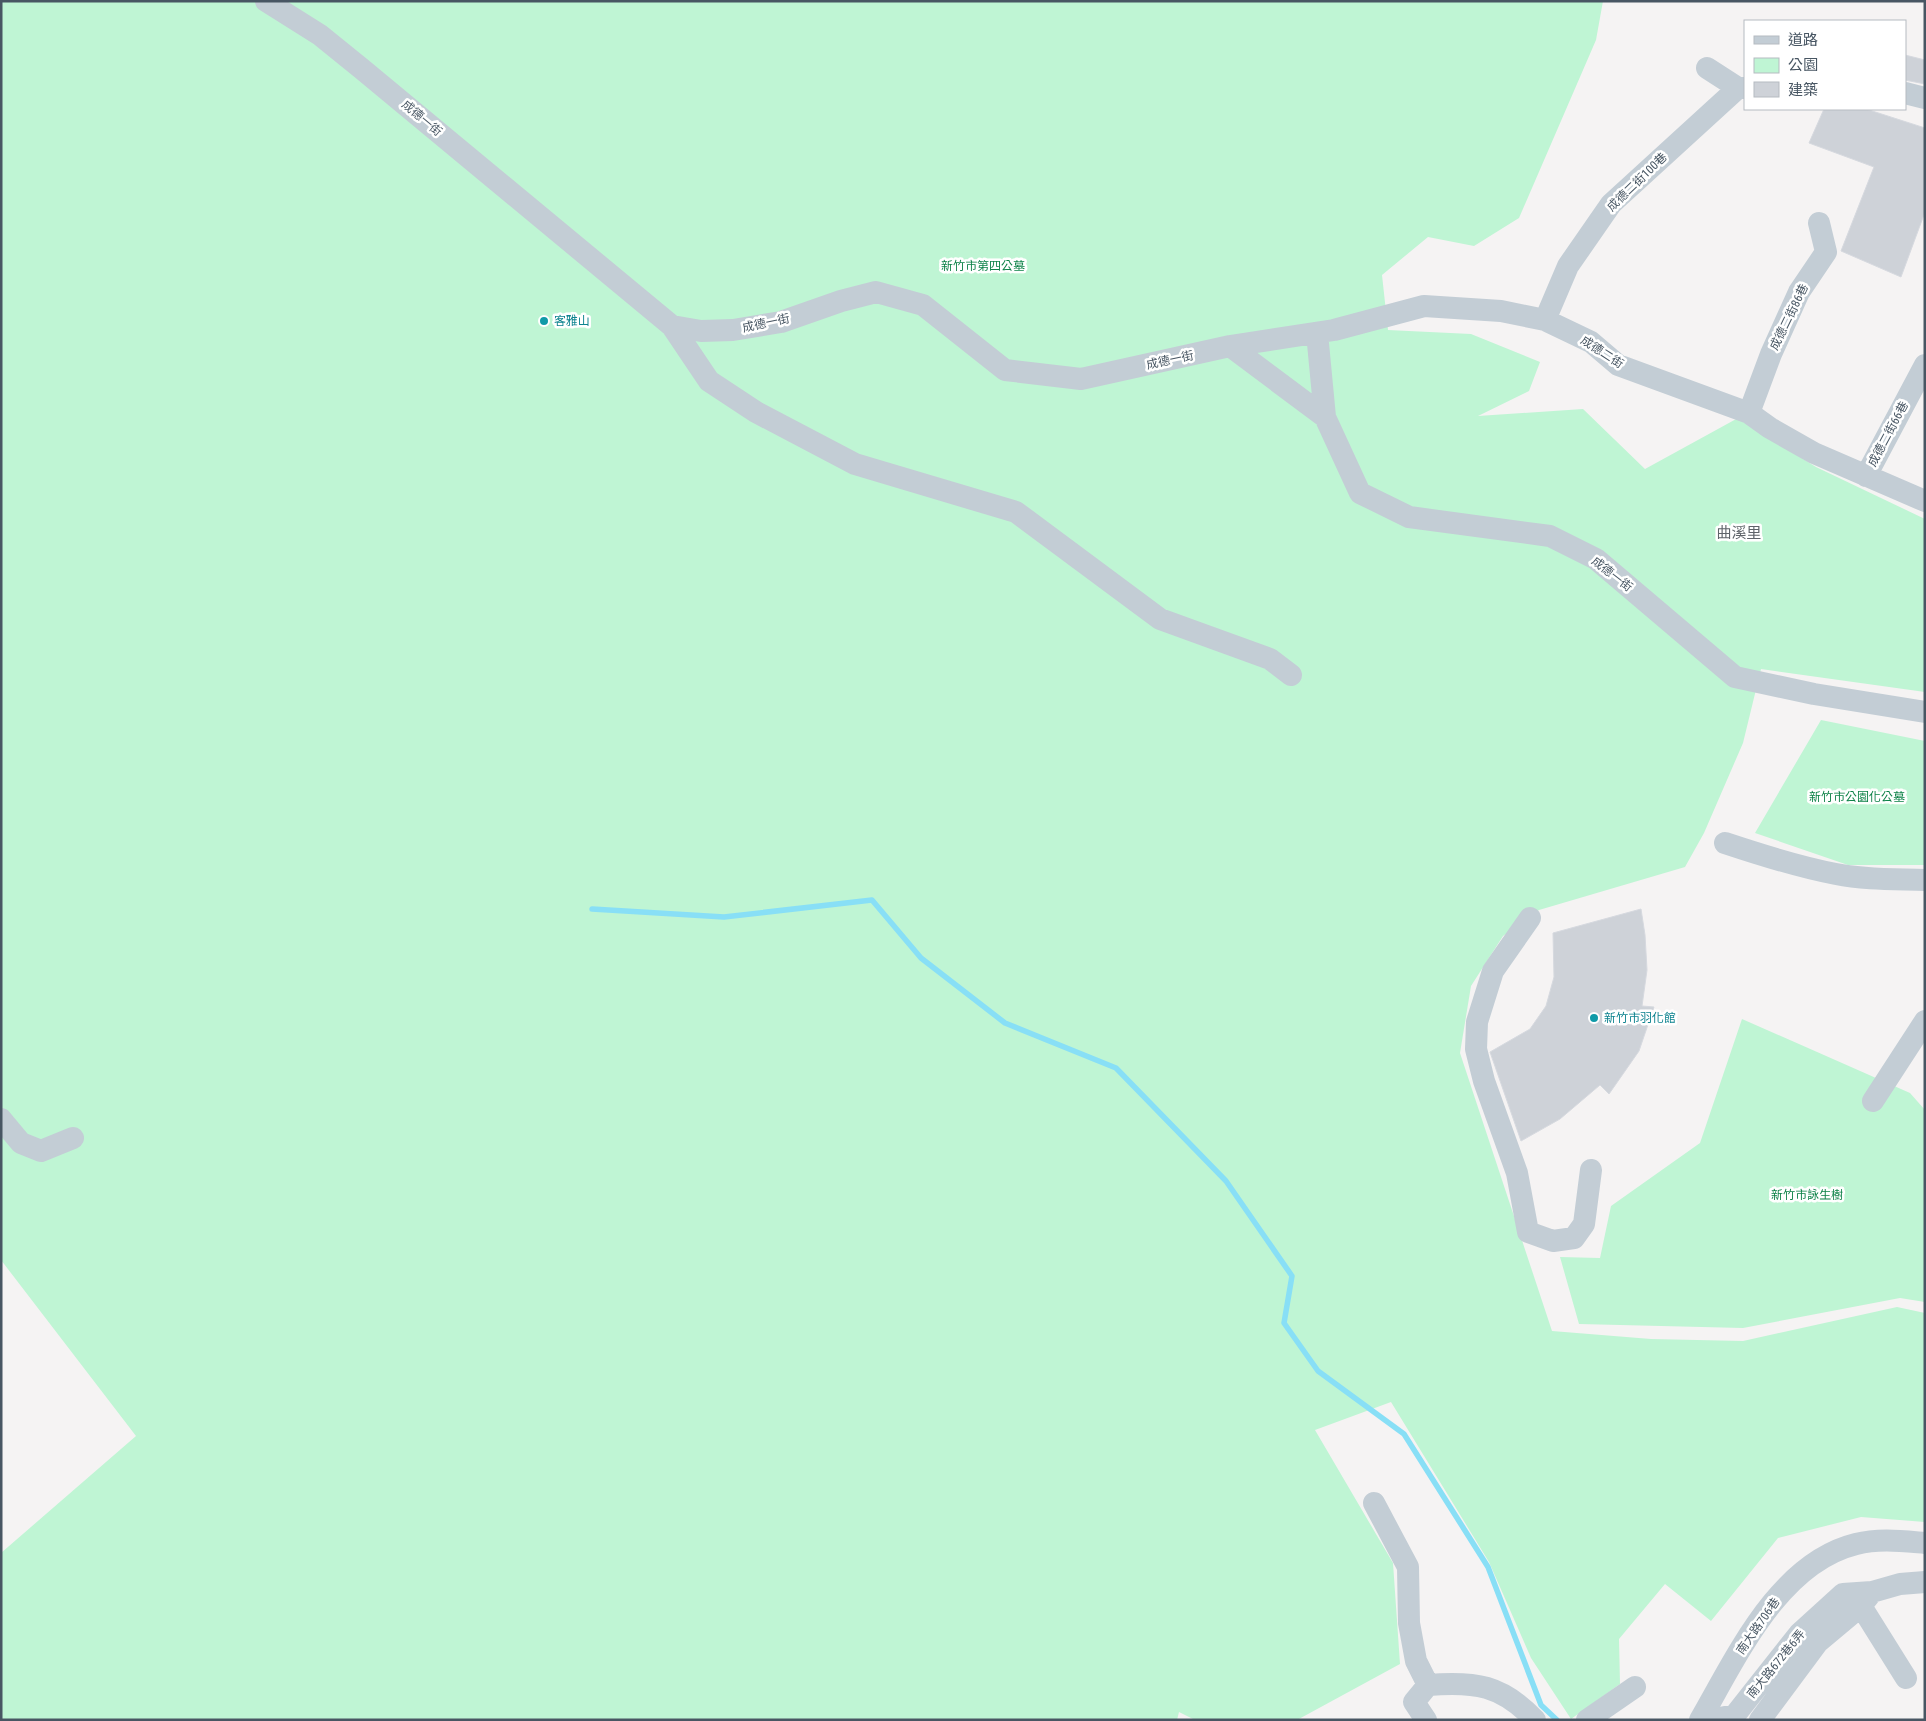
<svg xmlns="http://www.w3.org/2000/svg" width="1926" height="1721" viewBox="0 0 1926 1721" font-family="'Roboto Condensed','Noto Sans TC',sans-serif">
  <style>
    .green { fill: #bff5d4 }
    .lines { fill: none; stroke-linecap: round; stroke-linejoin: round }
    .stream { stroke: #88dff6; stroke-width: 5.5 }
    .building { fill: #ced2d8; stroke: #d6d9df }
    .minor { stroke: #c3cdd5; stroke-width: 22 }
    .culture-dot { fill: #0f9aa8; stroke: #fff; stroke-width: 2 }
    .labels { text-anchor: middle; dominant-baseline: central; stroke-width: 5; stroke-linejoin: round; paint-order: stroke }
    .street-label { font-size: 12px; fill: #485663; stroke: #fff }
    .park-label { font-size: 12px; fill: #0e8248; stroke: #fff }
    .culture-label { font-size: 12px; fill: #0d838f; stroke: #fff; text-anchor: start }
    .quarter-label { font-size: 15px; fill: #5e6369; stroke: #fff }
  </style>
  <rect width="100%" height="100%" fill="#f5f3f3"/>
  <path class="green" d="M1 1H1603L1596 40 1519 218 1474 246 1428 237 1382 275 1388 330 1471 334 1540 362 1529 391 1478 416 1583 409 1645 469 1738 418 1816 467 1925 519V692L1761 669 1743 743 1704 833 1685 867 1539 910 1503 936 1471 986 1460 1053 1552 1331 1651 1339 1743 1341 1897 1307 1925 1313V1522L1861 1517 1778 1538 1711 1621 1665 1584 1619 1639 1620 1684 1571 1719 1531 1658 1489 1562 1391 1402 1315 1430 1393 1563 1400 1664 1297 1720H1195L1179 1712 1177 1720H1V1553L136 1436 1 1260Z
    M1821 720 1925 741V865H1848L1755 833Z
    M1742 1019 1910 1093 1925 1110V1302L1900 1298 1743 1328 1579 1324 1560 1257 1600 1258 1611 1206 1700 1143Z"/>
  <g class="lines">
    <path class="stream" d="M592 909 724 917 872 900 921 958 1005 1023 1116 1068 1226 1181 1292 1276 1284 1323 1318 1371 1404 1434 1488 1567 1541 1705 1557 1720"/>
  </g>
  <path class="building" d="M1905 55 1925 60V84L1905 80Z
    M1824 109H1866L1925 128V212L1901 277 1841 251 1874 167 1809 143Z
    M1641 909 1645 935 1647 970 1642 1006 1654 1007 1639 1051 1609 1094 1600 1085 1560 1119 1521 1141 1490 1052 1530 1029 1546 1006 1554 977 1553 933Z"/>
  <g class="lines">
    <path class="minor" d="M266 1 320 35 362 69 672 326 701 331 733 330 781 322 841 301 876 292 923 305 1005 370 1081 379 1230 346 1325 417 1360 493 1409 517 1550 536 1596 559 1735 677 1814 694 1925 712
      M1707 68 1738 88H1745
      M1905 93 1925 98
      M1545 320 1568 266 1611 204 1738 88
      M672 326 709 381 756 412 855 464 1016 512 1160 619 1270 659 1291 675
      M1317 333 1325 417
      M1230 346 1334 330 1424 306 1501 311 1545 320 1591 342 1618 365 1749 413 1770 428 1814 453 1925 501
      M1749 413 1771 354 1799 292 1826 252 1819 223
      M1866 476 1925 365
      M1725 843C1761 855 1798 867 1836 874 1865 880 1895 879 1925 880
      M1530 918 1493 971 1477 1022 1476 1049 1484 1081 1517 1173 1528 1232 1553 1241 1574 1238 1584 1224 1591 1170
      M1873 1101 1925 1021
      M1 1119 21 1143 41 1151 73 1138
      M1374 1503 1408 1567 1409 1623 1416 1661 1428 1685
      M1861 1606 1906 1678
      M1426 1720 1414 1702 1428 1685C1475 1681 1502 1685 1535 1720
      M1587 1720 1635 1687
      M1700 1720C1737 1656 1779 1563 1856 1544 1879 1538 1902 1541 1925 1543
      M1710 1720 1735 1715 1799 1634 1843 1594 1872 1592 1900 1584 1925 1582
      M1760 1720 1818 1642 1861 1606 1872 1592"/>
  </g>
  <g class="culture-dot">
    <circle cx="544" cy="321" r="5"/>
    <circle cx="1594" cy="1018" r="5"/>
  </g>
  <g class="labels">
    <g class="street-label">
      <text transform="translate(422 118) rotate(40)">成德一街</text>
      <text transform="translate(1637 182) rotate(-44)">成德二街100巷</text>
      <text transform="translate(1789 317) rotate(-64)">成德二街86巷</text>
      <text transform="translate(766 323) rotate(-12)">成德一街</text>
      <text transform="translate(1602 352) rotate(33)">成德二街</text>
      <text transform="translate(1170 360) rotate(-12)">成德一街</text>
      <text transform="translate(1888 434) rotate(-62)">成德二街66巷</text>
      <text transform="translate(1612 574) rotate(38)">成德一街</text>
      <text transform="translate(1758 1626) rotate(-55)">南大路706巷</text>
      <text transform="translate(1776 1664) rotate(-51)">南大路672巷6弄</text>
    </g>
    <g class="park-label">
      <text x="983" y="266">新竹市第四公墓</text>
      <text x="1857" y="797">新竹市公園化公墓</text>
      <text x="1807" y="1195">新竹市詠生樹</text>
    </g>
    <g class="culture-label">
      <text x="554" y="321">客雅山</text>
      <text x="1604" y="1018">新竹市羽化館</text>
    </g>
    <g class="quarter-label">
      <text x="1739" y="533">曲溪里</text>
    </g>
  </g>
  <rect width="1926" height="1721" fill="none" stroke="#485663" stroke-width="5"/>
  <rect x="1744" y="20" width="162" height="90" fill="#ffffff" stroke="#b6bbc1"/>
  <rect x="1754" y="36" width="25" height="8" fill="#c3cdd5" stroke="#b6bbc1"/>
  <text x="1788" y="45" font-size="15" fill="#485663">道路</text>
  <rect x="1754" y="58" width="25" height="15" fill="#bff5d4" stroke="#b6bbc1"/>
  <text x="1788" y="70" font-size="15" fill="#485663">公園</text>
  <rect x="1754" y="82" width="25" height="15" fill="#ced2d8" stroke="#b6bbc1"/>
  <text x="1788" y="95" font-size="15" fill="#485663">建築</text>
</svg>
